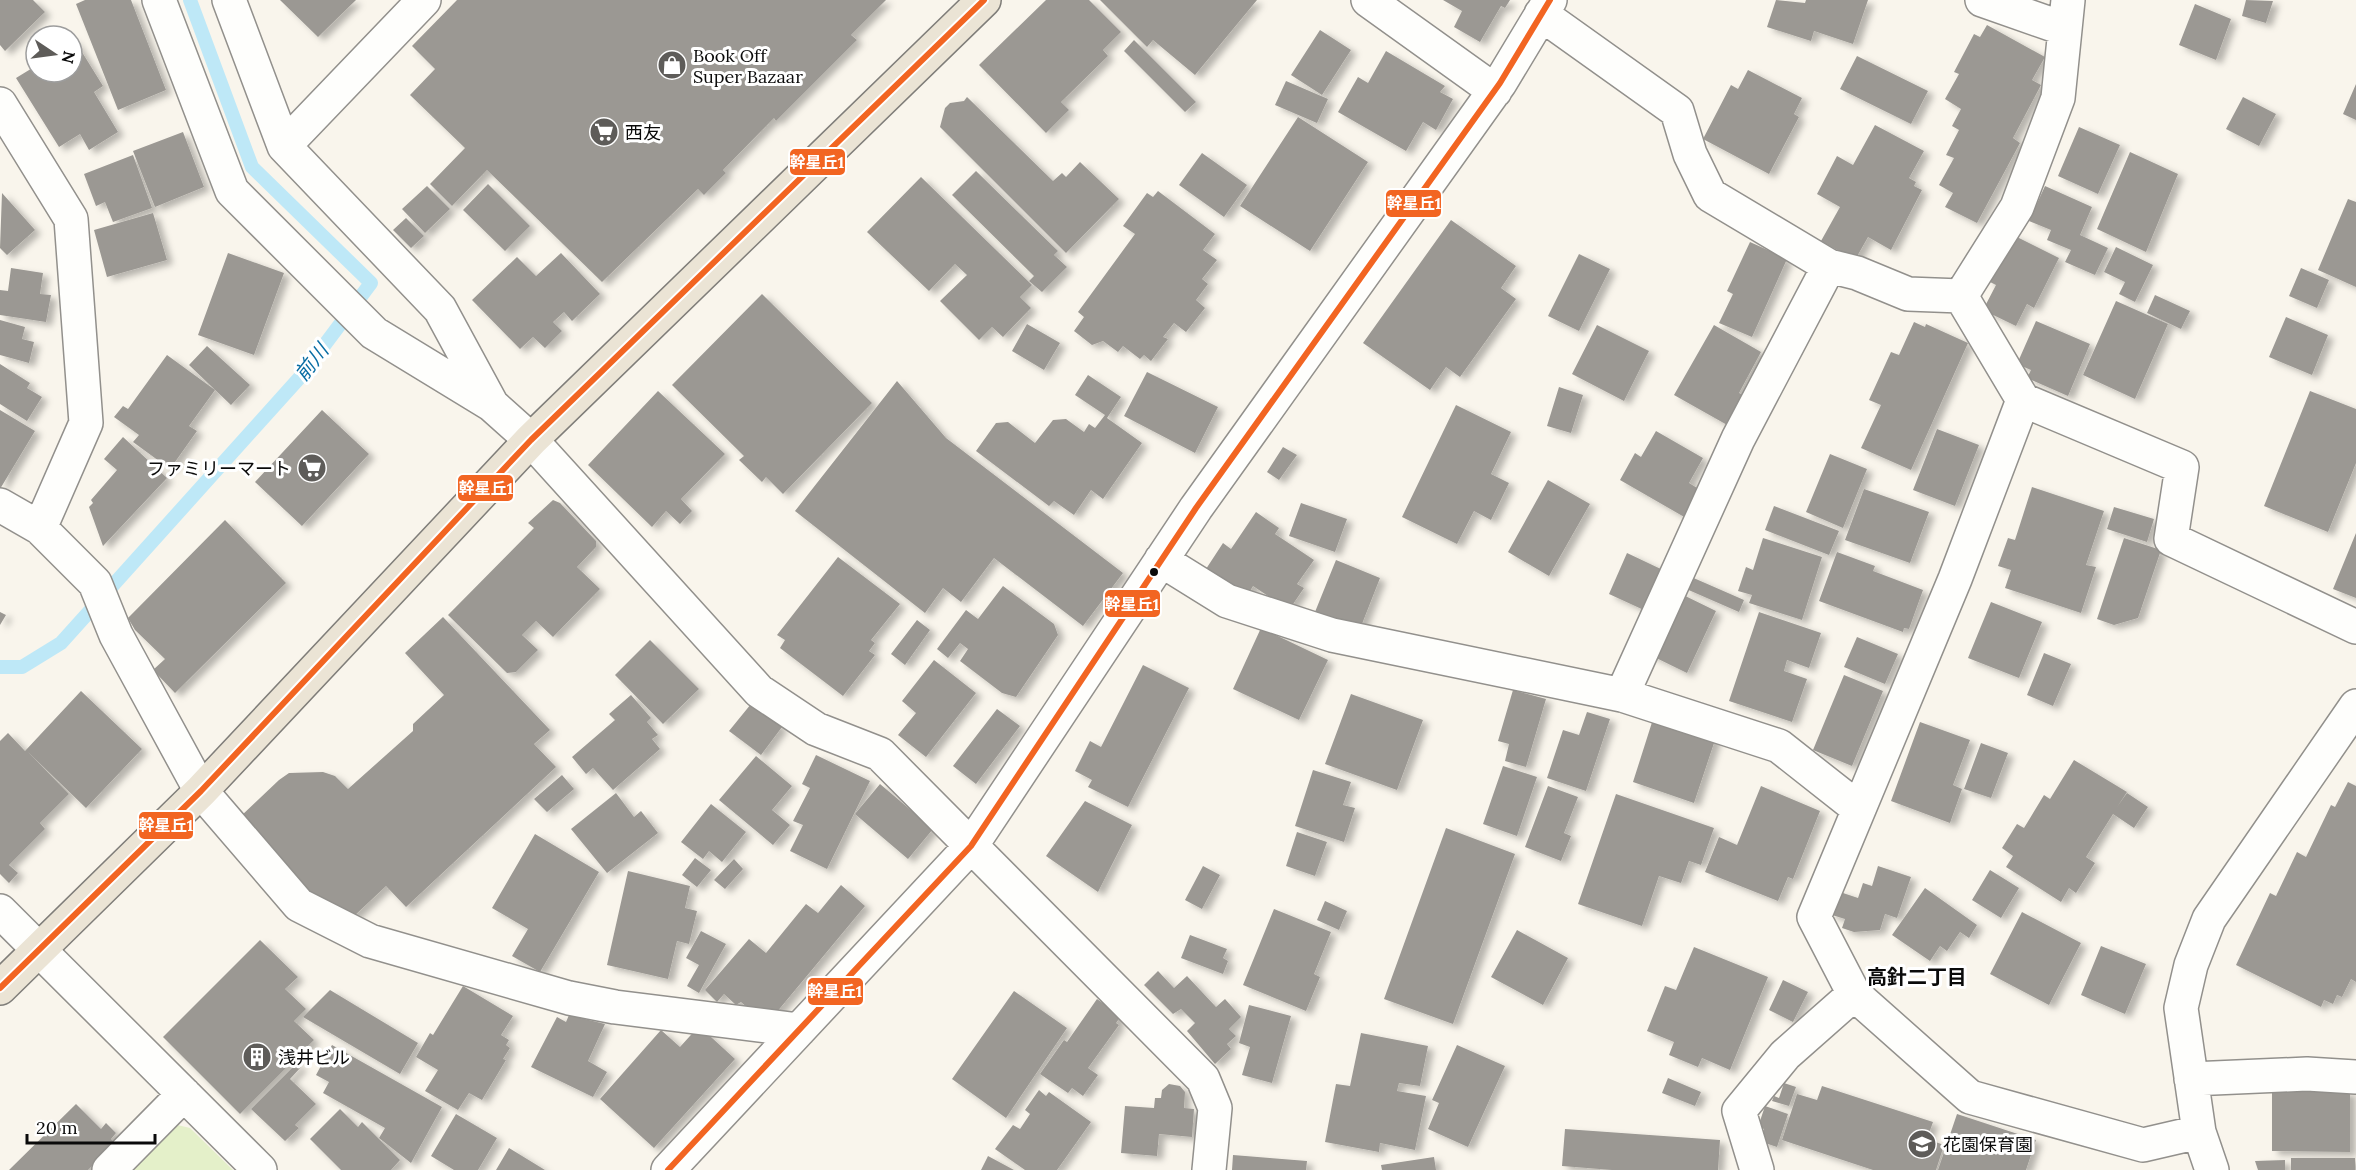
<svg xmlns="http://www.w3.org/2000/svg" width="2356" height="1170" viewBox="0 0 2356 1170" font-family="Lora,'Noto Sans JP',serif">
  <style>
    .green { fill: #e4f0c9 }
    .lines { fill: none; stroke-linecap: round; stroke-linejoin: round }
    .stream { stroke: #bee8f7; stroke-width: 14 }
    .building { fill: #9b9893; filter: url(#shadow) }
    .minor-casing { stroke: #92908c; stroke-width: 36 }
    .major-casing { stroke: #7f7d79; stroke-width: 36 }
    .minor { stroke: #fefefc; stroke-width: 33 }
    .major { stroke: #ebe4d5; stroke-width: 33 }
    .bus-1-casing { stroke: #fff; stroke-width: 10 }
    .bus-1 { stroke: #f26522; stroke-width: 6 }
    .bus-dot { fill: #0a0a0a; stroke: #fff; stroke-width: 2 }
    .labels { text-anchor: middle; dominant-baseline: central; stroke-width: 6; stroke-linejoin: round; paint-order: stroke }
    .poi-label { font-size: 18px; fill: #0a0a0a; stroke: #fff; text-anchor: start }
    .water-label { font-size: 20px; font-style: italic; fill: #0a6ea4; stroke: #fff }
    .neighbourhood-label { font-size: 20px; font-weight: bold; fill: #0a0a0a; stroke: #fff }
    .line-badge { stroke: #fff; stroke-width: 2 }
    .badge-label { font-size: 16px; text-anchor: middle; font-weight: bold; fill: #fff }
  </style>
  <defs>
    <filter id="shadow"><feDropShadow dx="6" dy="4" stdDeviation="3" flood-color="#0004"/></filter>
  </defs>
  <rect width="100%" height="100%" fill="#f9f5ec"/>
  <path class="green" d="M169 1123 190 1128 233 1170H125Z"/>
  <g class="lines">
    <path class="stream" d="M0 667H22L61 643 302 375 371 283 252 167 190 0"/>
  </g>
  <path class="building" d="M0 0H33L45 12 5 51 0 45Z
    M85 0H131L166 90 118 110 76 4Z
    M280 0H356L318 37Z
    M457 0H886L851 35 857 40 776 121 774 118 723 170 726 173 704 195 698 189 602 282 487 170 452 206 430 184 465 148 410 95 435 69 412 46Z
    M1046 0H1089L1121 32 1103 50 1108 56 1061 102 1069 110 1046 133 979 65Z
    M1100 0H1257L1195 75 1153 40 1147 47Z
    M1443 0H1510L1505 8 1501 6 1480 42 1454 27 1462 11Z
    M1776 0 1805 3 1806 0H1868L1853 44 1814 31 1811 41 1767 27Z
    M2246 0 2273 1 2266 23 2242 16Z
    M2195 4 2231 19 2216 60 2179 45Z
    M1987 25 2045 57 2032 80 2041 85 2013 138 2020 143 1977 223 1945 207 1953 193 1939 185 1954 158 1946 155 1959 130 1952 126 1961 109 1945 99 1959 74 1954 72 1974 34 1980 37Z
    M1320 30 1351 50 1322 95 1291 75Z
    M72 36 103 86 94 92 118 132 89 150 80 134 59 147 16 78 34 67 32 64 36 61V72H72Z
    M1134 40 1196 102 1185 112 1124 51Z
    M1386 51 1445 86 1440 92 1453 99 1436 130 1423 122 1406 151 1338 112 1358 77 1368 83Z
    M1857 56 1928 91 1911 124 1840 89Z
    M1748 70 1802 98 1794 114 1799 117 1769 174 1703 139 1731 85 1738 89Z
    M1286 81 1328 99 1317 123 1275 105Z
    M2356 84V120L2343 114Z
    M967 97 1053 181 1062 173 1066 177 1080 162 1119 199 1066 253 940 127 945 108 950 103 964 101Z
    M2243 97 2276 114 2259 146 2226 129Z
    M1298 117 1368 162 1310 251 1240 206Z
    M1875 125 1924 151 1909 178 1916 182 1914 186 1922 190 1891 250 1868 237 1855 260 1821 241 1840 207 1817 194 1837 156 1853 165Z
    M2079 127 2120 145 2098 194 2058 176Z
    M183 132 204 187 155 207 133 151Z
    M2130 152 2178 174 2146 252 2097 229Z
    M1202 153 1247 185 1224 217 1179 185Z
    M133 155 152 208 113 222 105 202 96 206 84 174Z
    M976 171 1058 251 1054 255 1067 267 1042 292 1029 281 1034 276 952 195Z
    M921 177 1032 285 1020 297 1031 308 1003 337 992 327 979 340 940 301 967 275 955 264 929 291 867 232Z
    M488 184 530 226 505 251 463 210Z
    M427 186 450 209 425 233 402 209Z
    M2045 186 2092 207 2080 235 2108 248 2095 275 2065 262 2071 250 2047 240 2051 230 2029 221Z
    M1158 191 1215 234 1203 250 1217 260 1202 279 1208 284 1196 300 1205 308 1186 332 1174 323 1163 337 1168 339 1151 361 1144 355 1140 359 1123 346 1118 352 1103 341 1092 345 1074 331 1084 317 1078 312 1135 234 1123 226 1147 193 1153 197Z
    M2 193 35 230 7 255 0 248Z
    M2348 199 2356 202V287L2318 270Z
    M153 213 167 260 107 277 94 230Z
    M406 218 424 236 411 248 393 230Z
    M1451 220 1516 266 1501 288 1516 299 1460 377 1446 367 1430 390 1363 343Z
    M2011 234 2059 258 2034 308 2027 304 2016 326 1983 310 1996 285 1988 281Z
    M1750 242 1787 259 1752 337 1719 323 1733 294 1727 291Z
    M2116 247 2153 265 2135 302 2119 294 2125 282 2104 272Z
    M228 253 284 273 254 355 198 335Z
    M561 253 600 294 572 321 564 312 553 322 562 331 545 348 533 337 520 349 472 300 517 257 536 276Z
    M1579 254 1610 269 1579 331 1548 316Z
    M11 268 43 273 40 294 51 295 46 322 0 315V290L8 291Z
    M2301 268 2329 280 2317 308 2289 296Z
    M762 294 872 403 783 494 766 477 762 482 739 460 744 456 672 385Z
    M2155 295 2190 311 2181 329 2147 313Z
    M2116 301 2168 324 2135 399 2083 375Z
    M2286 317 2328 335 2312 375 2269 357Z
    M0 320 25 327 22 339 34 342 29 363 0 355Z
    M2036 321 2090 344 2068 396 2027 378 2031 370 2017 364Z
    M1914 322 1925 327 1926 324 1968 343 1911 470 1861 448 1881 405 1869 400 1891 352 1899 355Z
    M1027 324 1060 343 1044 370 1012 351Z
    M1597 325 1649 351 1624 401 1572 374Z
    M1714 325 1761 352 1739 393 1745 396 1729 426 1674 395Z
    M207 346 250 385 231 405 189 365Z
    M167 355 215 390 189 426 197 431 170 469 133 442 139 435 114 417 123 406 128 409Z
    M0 364 30 383 27 388 42 397 27 421 0 404Z
    M1147 372 1218 407 1195 453 1124 416Z
    M1088 375 1121 397 1107 418 1142 443 1103 499 1091 490 1074 515 1054 501 1049 506 976 451 996 423 1008 422 1035 443 1053 420 1066 419 1084 432 1089 424 1095 428 1105 415 1075 395Z
    M897 381 946 438 1123 573 1083 626 994 558 961 602 943 588 925 613 795 511Z
    M1559 387 1583 395 1571 433 1547 426Z
    M658 391 725 454 681 499 692 511 680 524 666 511 652 527 588 465Z
    M2310 391 2356 409V463L2328 532 2264 506Z
    M1456 405 1511 432 1491 474 1509 483 1491 520 1474 511 1457 544 1402 517Z
    M0 410 35 431 0 489Z
    M322 410 369 454 302 526 255 482Z
    M1937 429 1979 445 1955 506 1913 490Z
    M1656 431 1703 458 1689 483 1702 491 1686 518 1620 480 1635 453 1641 457Z
    M123 437 167 478 103 546 89 507 93 503 91 500 117 470 104 459Z
    M1283 447 1297 455 1279 480 1267 472Z
    M1830 454 1867 469 1843 528 1806 512Z
    M1548 480 1590 504 1549 576 1508 552Z
    M2032 487 2104 511 2086 565 2096 567 2081 613 2005 588 2011 570 1998 566 2008 538 2015 540Z
    M1864 489 1929 512 1910 563 1845 540Z
    M553 500 560 503 596 541V547L577 567 600 589 553 637 536 621 522 635 538 650 516 672 507 673 448 615 534 528 528 523Z
    M1301 503 1347 519 1335 552 1289 536Z
    M1774 506 1839 531 1829 555 1765 530Z
    M2114 507 2154 519 2147 542 2107 529Z
    M1256 512 1279 528 1275 534 1314 560 1297 584 1304 588 1289 610 1253 586 1247 596 1206 569 1223 543 1231 549Z
    M225 520 286 583 175 693 153 670 165 659 135 630 128 618Z
    M2356 533V598L2333 589Z
    M1763 538 1822 557 1802 620 1749 603 1752 595 1738 591 1746 567 1753 570Z
    M2124 538 2161 550 2138 618 2114 625 2097 619Z
    M1837 552 1875 566 1873 571 1923 590 1909 629 1904 628 1903 632 1819 601Z
    M1627 553 1665 571 1646 611 1609 594Z
    M838 557 900 604 871 640 875 643 869 651 875 655 843 696 780 648 785 640 777 635Z
    M1336 560 1380 578 1360 629 1315 612Z
    M1689 576 1744 600 1739 612 1684 588Z
    M1003 586 1054 624 1058 635 1016 697 1002 693 960 661 968 649 960 643 948 658 937 649 966 610 978 619Z
    M1673 590 1716 611 1687 673 1644 652Z
    M1991 602 2042 622 2019 678 1968 658Z
    M0 612 6 615 0 625Z
    M1759 612 1821 633 1809 668 1787 660 1784 671 1807 679 1792 722 1729 701Z
    M443 617 550 730 534 744 556 767 406 907 386 886 352 918 305 890 240 817 279 780 289 773 323 772 335 776 348 789 413 731V724L444 695 405 653Z
    M917 620 930 630 905 665 891 654Z
    M1261 628 1328 660 1299 720 1233 689Z
    M1857 637 1898 654 1885 684 1844 667Z
    M650 640 699 689 663 724 615 675Z
    M2044 653 2071 664 2053 706 2027 695Z
    M934 660 976 693 926 757 898 735 916 713 902 701Z
    M1143 665 1189 688 1128 807 1088 787 1092 780 1075 771 1090 741 1101 747Z
    M1844 675 1883 691 1852 766 1813 750Z
    M1513 690 1546 699 1526 767 1505 761 1509 744 1498 741Z
    M81 691 142 749 86 808 28 752 69 794 40 823 45 829 9 865 18 873 9 883 0 874V741L8 733 25 751Z
    M1351 694 1423 720 1397 790 1325 764Z
    M631 695 651 718 647 722 658 735 652 739 660 749 613 790 593 768 586 774 572 757 615 720 609 714Z
    M751 704 782 727 761 755 729 731Z
    M997 709 1020 726 976 784 953 766Z
    M1587 712 1610 719 1586 791 1547 778 1563 730 1579 735Z
    M1654 716 1716 737 1694 803 1633 782Z
    M1920 722 1970 740 1953 785 1962 789 1950 823 1891 801Z
    M1981 743 2008 753 1991 798 1964 789Z
    M816 755 870 781 827 869 790 851 803 825 793 821 810 788 802 784Z
    M756 756 792 786 772 810 790 825 773 845 719 800Z
    M2074 760 2127 792 2117 807 2127 793 2148 807 2134 828 2113 814 2086 857 2095 863 2076 893 2069 888 2061 902 2006 867 2013 856 2002 848 2017 824 2024 828 2044 795 2050 799Z
    M1503 766 1537 777 1517 836 1483 824Z
    M1313 770 1351 782 1343 805 1355 808 1344 842 1295 826Z
    M562 775 574 789 547 812 534 799Z
    M2348 782 2356 786V982L2351 979 2342 997 2337 995 2333 1004 2324 1000 2321 1007 2236 965 2270 893 2276 896 2297 852 2306 857 2331 805 2335 807Z
    M880 784 933 829 908 859 855 814Z
    M1548 786 1578 797 1564 833 1571 836 1561 861 1525 847Z
    M1761 786 1820 811 1793 879 1788 877 1778 901 1705 872 1719 837 1737 845Z
    M616 793 634 817 641 811 658 833 607 873 571 829Z
    M1616 794 1714 828 1701 865 1689 861 1681 883 1659 876 1642 926 1578 904Z
    M1085 801 1132 825 1098 892 1046 856Z
    M711 804 746 832 722 862 709 851 703 859 681 842Z
    M1446 828 1515 854 1453 1024 1384 999Z
    M1297 832 1327 842 1315 876 1286 866Z
    M535 834 599 872 540 972 512 956 528 929 492 908Z
    M695 858 711 870 697 887 682 875Z
    M734 859 743 869 725 889 714 880Z
    M1203 866 1220 875 1202 909 1185 900Z
    M1878 866 1911 877 1897 918 1885 914 1880 930 1854 932 1842 928 1845 919 1829 914 1837 891 1858 898 1863 883 1872 886Z
    M1990 870 2019 888 2001 918 1972 900Z
    M628 871 690 886 685 908 697 911 689 944 677 941 668 979 607 965Z
    M841 885 865 906 776 1013 750 1010 741 1002 736 1005 724 994 717 1002 705 990 749 939 766 953 806 904 818 913Z
    M1925 888 1977 925 1969 938 1960 932 1947 951 1940 946 1930 961 1892 935Z
    M1325 901 1347 911 1339 930 1317 920Z
    M1274 909 1331 932 1314 974 1320 977 1306 1011 1243 985Z
    M2022 912 2081 943 2049 1005 1990 974Z
    M1517 930 1568 958 1543 1005 1491 977Z
    M701 931 726 944 699 993 687 986 699 965 686 958Z
    M1190 935 1227 949 1223 958 1228 961 1223 974 1181 958Z
    M260 940 298 977 285 989 306 1009 294 1021 314 1040 240 1114 163 1037Z
    M2101 946 2146 964 2125 1014 2081 995Z
    M1694 947 1768 977 1730 1070 1702 1058 1698 1067 1669 1055 1674 1042 1647 1031 1665 986 1676 990Z
    M1158 971 1174 988 1187 976 1216 1007 1225 999 1241 1017 1229 1029 1236 1036 1227 1044 1231 1049 1215 1064 1187 1031 1195 1023 1181 1009 1173 1014 1144 985Z
    M1783 980 1808 992 1793 1022 1769 1010Z
    M463 986 513 1016 501 1035 509 1040 506 1045 510 1048 503 1059 506 1060 482 1100 469 1093 458 1110 425 1091 438 1070 416 1057 430 1033 433 1035Z
    M330 990 418 1043 400 1074 303 1017Z
    M1014 991 1067 1028 1006 1118 952 1079Z
    M1097 999 1121 1016 1116 1023 1119 1025 1088 1068 1098 1075 1083 1096 1072 1088 1068 1093 1040 1074 1064 1040 1067 1042Z
    M1249 1005 1291 1016 1272 1083 1242 1075 1250 1047 1239 1043Z
    M569 1015 605 1024 588 1061 607 1072 593 1097 531 1067 557 1017 566 1022Z
    M699 1026 735 1059 654 1148 600 1099 661 1030 680 1047Z
    M1361 1033 1428 1046 1420 1086 1399 1083 1397 1091 1426 1096 1415 1150 1380 1143 1379 1152 1325 1142 1336 1084 1350 1086Z
    M332 1045 442 1107 411 1163 379 1138 385 1128 323 1093 329 1082 316 1075Z
    M1457 1045 1505 1066 1468 1147 1428 1129 1439 1103 1432 1100Z
    M297 1063 301 1067 290 1079 316 1104 295 1125 299 1128 285 1141 251 1109Z
    M1668 1078 1701 1092 1695 1106 1662 1093Z
    M1784 1083 1796 1087 1789 1106 1772 1101 1774 1096 1779 1098Z
    M1169 1084 1180 1086 1185 1092 1184 1108 1194 1109 1192 1137 1159 1134 1157 1156 1121 1153 1125 1106 1154 1108 1155 1098H1161L1162 1090Z
    M1822 1086 1933 1122 1927 1139 1944 1145 1936 1170H1873L1782 1140 1797 1094 1817 1100Z
    M1039 1090 1046 1096 1049 1092 1091 1122 1057 1170H1025L995 1149 1013 1125 1020 1129 1030 1114 1025 1110Z
    M2272 1090 2350 1091V1152L2272 1151Z
    M76 1104 101 1129 106 1123 116 1133 111 1139 115 1143 88 1170H9Z
    M1765 1106 1788 1114 1777 1147 1759 1141 1764 1129 1758 1127Z
    M340 1109 358 1127 362 1122 400 1160 391 1170H341L310 1139Z
    M456 1114 497 1138 478 1170H454L431 1156Z
    M1957 1114 2036 1140 2026 1170H1938Z
    M1565 1129 1720 1140 1718 1170H1612L1562 1166Z
    M509 1148 545 1170H496Z
    M1233 1155 1307 1161 1306 1170H1232Z
    M988 1156 1014 1170H981Z
    M1434 1157 1436 1170H1382L1381 1165Z
    M2291 1158H2355V1170H2291Z
    M2285 1160V1170H2258L2255 1161Z"/>
  <g class="lines">
    <g class="minor-casing">
      <path id="minor" d="M159 0 232 191 374 333 492 405 531 440 759 691 816 729 880 754 1203 1079 1215 1108 1209 1170
        M229 0 284 146 440 309 491 403
        M1368 0 1495 91
        M1982 0 2065 29
        M1541 14 1677 111 1690 154 1710 195 1829 266 1857 273 1908 294 1961 296
        M0 104 71 219 86 423 40 528
        M284 146 424 0
        M1961 296 2023 400 2182 467 2171 539 2356 627
        M1961 296 2017 207 2058 98 2068 0
        M2023 400 1955 579 1814 917 1854 994 1970 1097 2143 1145 2199 1132
        M0 505 40 528 95 583 116 635 201 791 299 905 370 941 569 998 615 1007 799 1030
        M1161 560 1227 601 1332 635 1622 695 1779 746 1859 809
        M1622 695 1738 439 1829 266
        M0 911 260 1170
        M2191 1079 2307 1074 2356 1077
        M109 1170 184 1094
        M668 1170 971 846 1196 508 1500 83 1550 0
        M1757 1170 1739 1111 1785 1055 1854 994
        M2212 1170 2199 1132 2181 1008 2191 965 2209 919 2356 706"/>
    </g>
    <g class="major-casing">
      <path id="major" d="M0 988 201 791 531 440 984 0"/>
    </g>
    <use href="#minor" class="minor"/>
    <use href="#major" class="major"/>
    <g class="bus-1-casing">
      <path id="bus-1" d="M0 988 201 791 531 440 984 0
        M668 1170 971 846 1196 508 1500 83 1550 0"/>
    </g>
    <use href="#bus-1" class="bus-1"/>
  </g>
  <defs>
    <g id="shop-disc" transform="scale(1.5)"><circle r="9.5" fill="#5e5c59" stroke="#fff"/><path d="M-5-2.5h2.3a2.7 3.5 0 0 1 5.4 0H5L5.5 6h-11ZM-1.5-2.5h3a1.5 2.3 0 0 0-3 0Z" fill="#fff"/></g>
    <g id="supermarket-disc" transform="scale(1.5)"><circle r="9.5" fill="#5e5c59" stroke="#fff"/><path d="M-6-5.5h2.5l.6 2H6L4.5 2H-2.5L-4.4-4H-6ZM-1.5 3.2a1.3 1.3 0 1 0 .1 0ZM3 3.2a1.3 1.3 0 1 0 .1 0Z" fill="#fff"/></g>
    <g id="building-disc" transform="scale(1.5)"><circle r="9.5" fill="#5e5c59" stroke="#fff"/><path d="M-4-6H4V6H1V3H-1V6H-4ZM-2.5-4.3h1.7v1.8h-1.7ZM.8-4.3h1.7v1.8H.8ZM-2.5-1h1.7V.8h-1.7ZM.8-1h1.7V.8H.8Z" fill="#fff"/></g>
    <g id="school-disc" transform="scale(1.5)"><circle r="9.5" fill="#5e5c59" stroke="#fff"/><path d="M0-5L7-2L0 1L-7-2ZM-4 1L0 2.5L4 1V4Q0 6-4 4Z" fill="#fff"/></g>
  </defs>
  <g fill-rule="evenodd">
    <use href="#shop-disc" x="672" y="65"/>
    <use href="#supermarket-disc" x="604" y="132"/>
    <use href="#supermarket-disc" x="312" y="468"/>
    <use href="#building-disc" x="257" y="1057"/>
    <use href="#school-disc" x="1922" y="1144"/>
  </g>
  <circle class="bus-dot" cx="1154" cy="572" r="5"/>
  <g class="labels">
    <g class="poi-label">
      <text x="693" y="55">Book Off<tspan x="693" dy="21">Super Bazaar</tspan></text>
      <text x="625" y="132">西友</text>
      <text x="291" y="468" text-anchor="end">ファミリーマート</text>
      <text x="278" y="1057">浅井ビル</text>
      <text x="1943" y="1144">花園保育園</text>
    </g>
    <g class="water-label">
      <text transform="translate(311 362) rotate(-52)">前川</text>
    </g>
    <g class="neighbourhood-label">
      <text x="1917" y="976">高針二丁目</text>
    </g>
  </g>
  <g class="line-badge">
    <rect x="789" y="148" width="57" height="28" rx="6" fill="#f26522"/>
    <rect x="1385" y="189" width="57" height="29" rx="6" fill="#f26522"/>
    <rect x="457" y="474" width="57" height="28" rx="6" fill="#f26522"/>
    <rect x="1104" y="589" width="57" height="29" rx="6" fill="#f26522"/>
    <rect x="138" y="811" width="56" height="29" rx="6" fill="#f26522"/>
    <rect x="807" y="977" width="57" height="29" rx="6" fill="#f26522"/>
  </g>
  <g class="badge-label">
    <text x="817" y="168">幹星丘1</text>
    <text x="1414" y="209">幹星丘1</text>
    <text x="486" y="494">幹星丘1</text>
    <text x="1132" y="610">幹星丘1</text>
    <text x="166" y="831">幹星丘1</text>
    <text x="835" y="997">幹星丘1</text>
  </g>
  <g transform="translate(54 54) rotate(103)"><circle r="28" fill="#ffffff" stroke="#9d9d9d" stroke-width="1.5"/>
  <path d="M0-4.5L10 22L0 15L-10 22Z" fill="#5e5c59"/>
  <text y="-9" font-size="16" font-weight="bold" text-anchor="middle" fill="#0a0a0a">N</text>
  </g>
  <path d="M27 1134v9h128v-9" fill="none" stroke="#0a0a0a" stroke-width="3"/>
  <text x="36" y="1134" font-size="18" fill="#0a0a0a" stroke="#ffffff" stroke-width="4.5" paint-order="stroke">20 m</text>
</svg>
